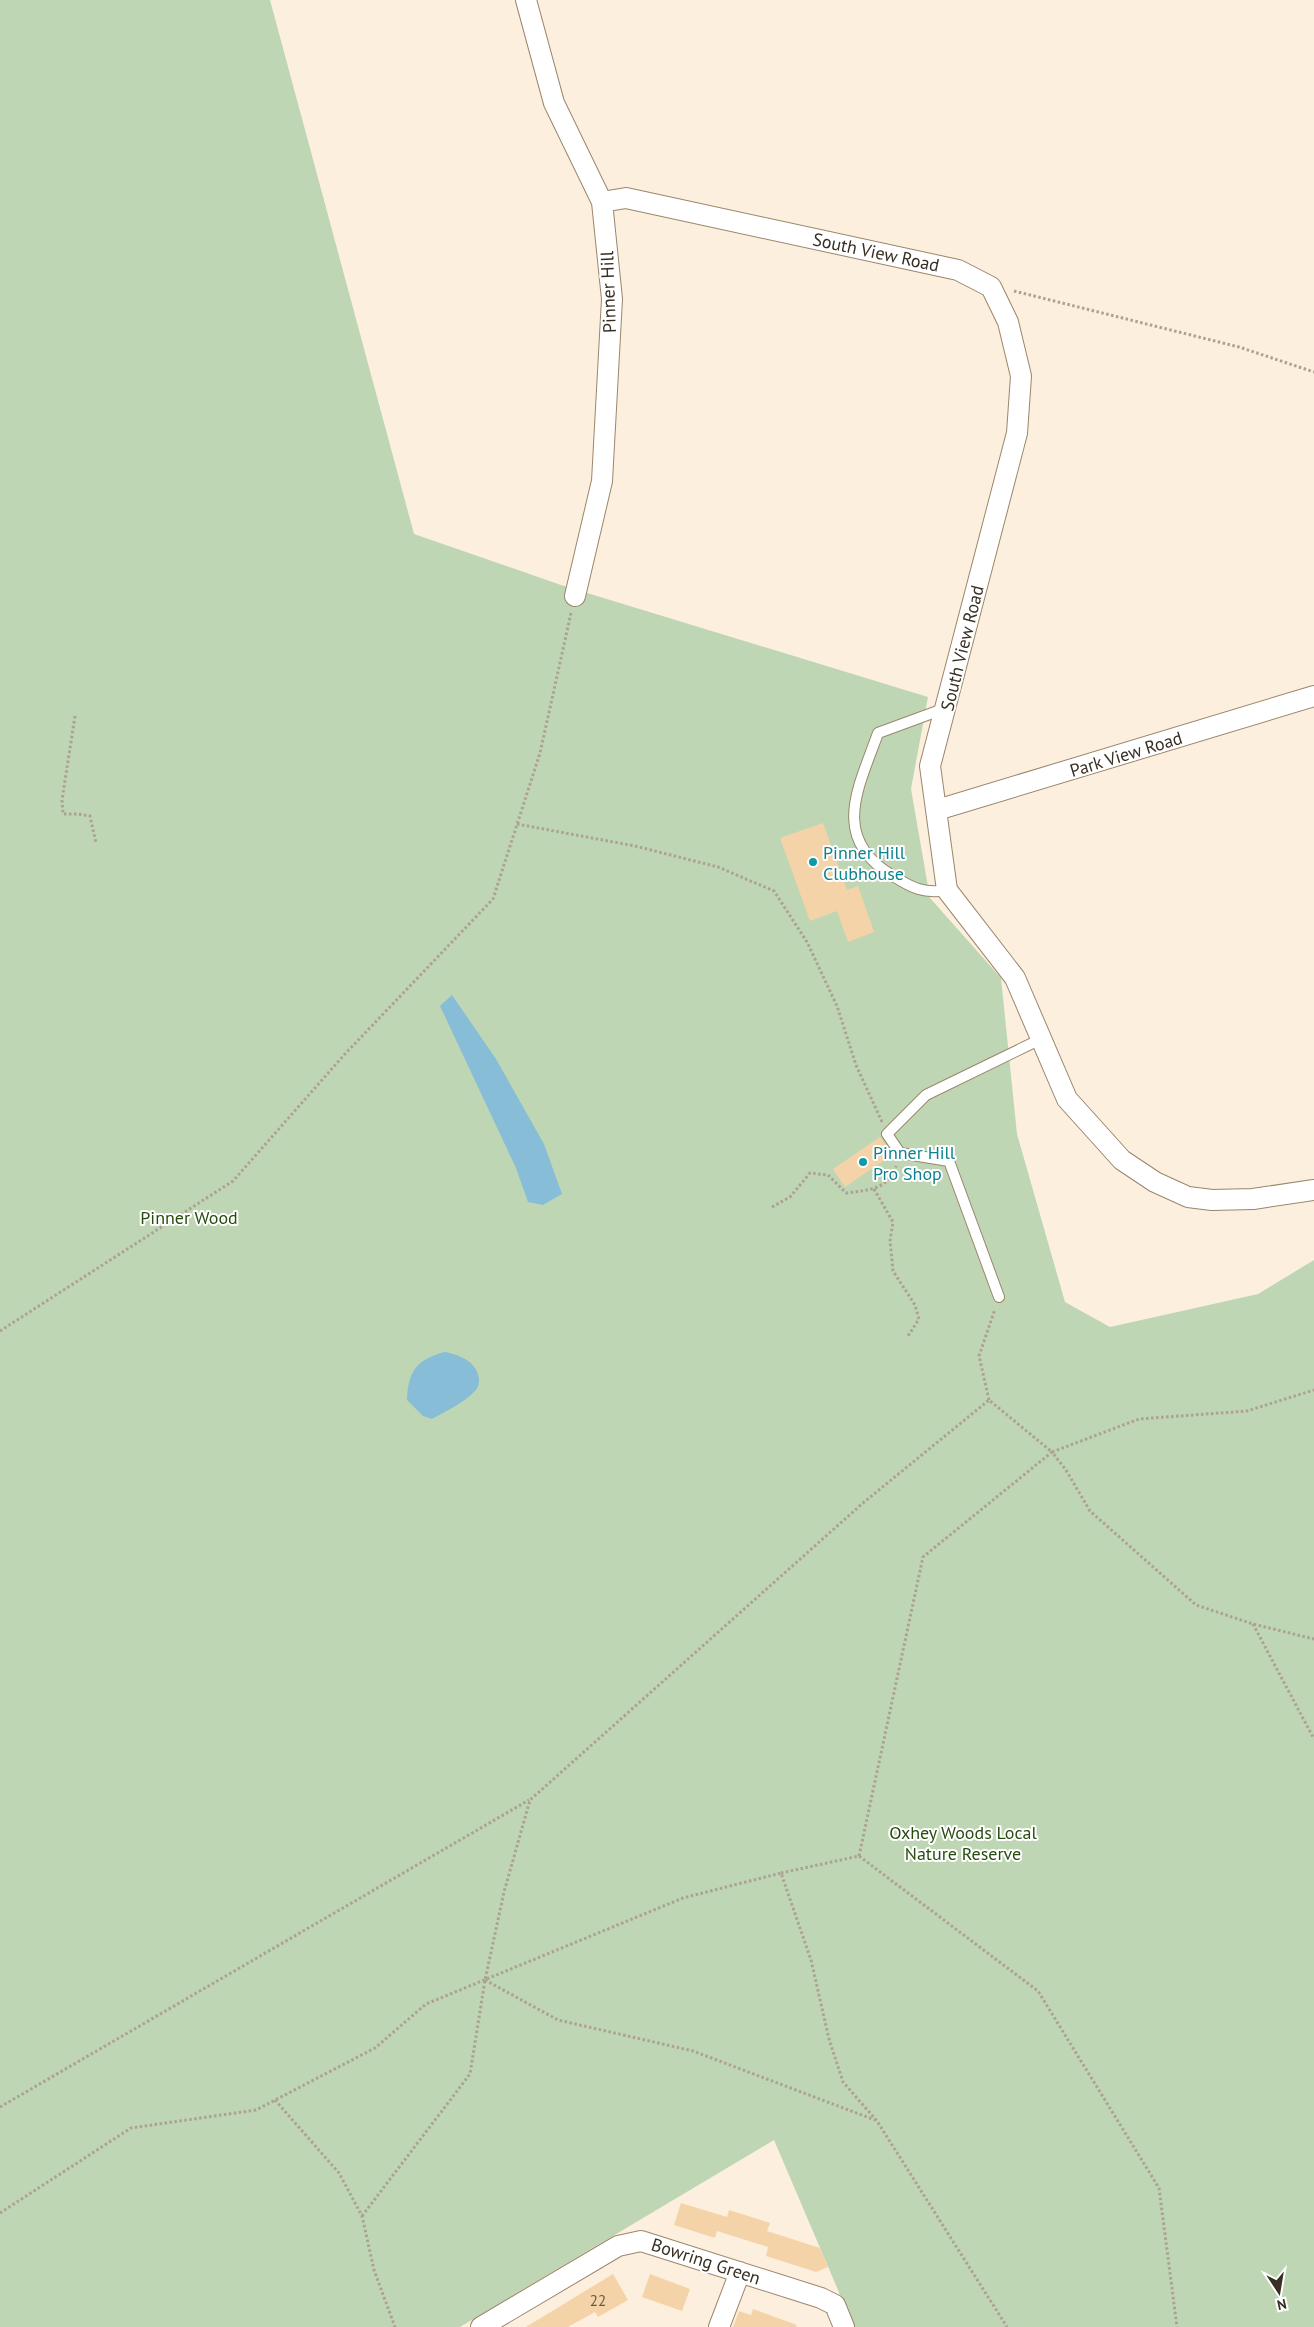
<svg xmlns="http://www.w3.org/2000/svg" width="1314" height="2327" viewBox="0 0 1314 2327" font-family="'PT Sans',sans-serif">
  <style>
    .green { fill: #bfd6b5 }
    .water { fill: #87bdd7 }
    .building { fill: #f5d3a8 }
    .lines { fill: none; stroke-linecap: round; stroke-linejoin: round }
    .lane-casing { stroke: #9b866c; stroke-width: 12 }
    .street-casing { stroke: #9b866c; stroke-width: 22 }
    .path { stroke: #aca192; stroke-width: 3; stroke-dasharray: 2.5 2.5; stroke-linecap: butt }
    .lane { stroke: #fff; stroke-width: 10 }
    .street { stroke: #fff; stroke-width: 20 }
    .culture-dot { fill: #0f9aa8; stroke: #fff; stroke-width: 2 }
    .labels { text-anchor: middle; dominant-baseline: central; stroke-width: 4; stroke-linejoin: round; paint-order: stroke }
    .number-label { font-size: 15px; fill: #665845 }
    .street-label { font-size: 18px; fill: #372f24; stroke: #fff }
    .culture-label { font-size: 18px; fill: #0d838f; stroke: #fff; text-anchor: start }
    .park-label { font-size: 18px; fill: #274b0e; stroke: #fff }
  </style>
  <rect width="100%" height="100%" fill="#fcefde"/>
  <path class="green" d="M0 0H270L414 534 561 585 928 697 911 789 930 898 1001 978 1017 1134 1065 1302 1110 1327 1258 1294 1314 1260V2327H851L838 2290 774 2140 460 2327H0Z"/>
  <path class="water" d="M452 995 496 1059 544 1144 562 1194 543 1205 528 1202 516 1168 440 1006Z
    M445 1352C460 1355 478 1362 479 1380 479 1384 478 1388 475 1391 464 1403 446 1411 432 1419L423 1416 407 1400C408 1371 417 1359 445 1352Z"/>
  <path class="building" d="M823 823 847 890 858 886 874 932 848 942 837 911 810 921 780 838Z
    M880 1137 892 1155 845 1187 833 1169Z
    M681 2203 727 2217 729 2210 770 2223 767 2231 820 2248 828 2267 816 2272 766 2256 768 2247 717 2231 715 2238 674 2225Z
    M613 2274 628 2300 598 2317 595 2312 568 2327H526Z
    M650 2274 690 2289 682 2311 642 2297Z
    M753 2309 797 2325 796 2327H733L739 2311 751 2315Z"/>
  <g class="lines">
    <g class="lane-casing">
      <path id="lane" d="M946 708 878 733C859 787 829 838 893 876 912 888 924 894 947 890
        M999 1297 949 1161 900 1153 887 1134 926 1095 1041 1039"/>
    </g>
    <g class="street-casing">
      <path id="street" d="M526 0 554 103 602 202 612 299 602 481 575 596
        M602 202 626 198 958 270 991 287 1008 322 1021 376 1017 433 930 766 947 890 1015 978 1067 1099 1122 1160 1155 1182 1188 1197 1212 1200 1253 1199 1314 1190
        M937 810 1314 696
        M481 2327 618 2246 641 2241 821 2298 835 2305 844 2327
        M719 2327 740 2272"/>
    </g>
    <path class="path" d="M1014 291 1239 347 1314 372
      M75 716 62 800 63 814H78L90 816 96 843
      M517 824 635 846 718 867 774 891 807 942 837 1006 856 1065 882 1122
      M874 1189 893 1222 890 1241 893 1271 915 1305 919 1319 908 1336
      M772 1207 790 1197 810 1173 828 1175 846 1193C868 1190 888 1190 896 1166
      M0 1331 233 1181 344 1055 493 899 540 753 571 613
      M989 1400 979 1356 995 1309
      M1253 1624 1314 1739
      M859 1856 923 1557 1052 1452 1066 1470 1090 1511 1196 1605 1253 1624 1314 1639
      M781 1873 859 1856 1038 1991 1159 2188 1177 2327
      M485 1980 558 2020 693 2051 875 2120
      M275 2100 339 2173 362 2216 374 2270 395 2327
      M0 2107 529 1800
      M0 2213 131 2128 256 2110 375 2048 426 2004 683 1898 781 1873 811 1960 829 2039 843 2082 877 2121 1007 2327
      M362 2216 470 2074 485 1980 504 1892 530 1800 863 1503 989 1400 1052 1452 1139 1419 1247 1411 1314 1390"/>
    <use href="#lane" class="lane"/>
    <use href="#street" class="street"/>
  </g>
  <g class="culture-dot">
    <circle cx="813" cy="862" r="5"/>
    <circle cx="863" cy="1162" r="5"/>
  </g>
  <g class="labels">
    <g class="number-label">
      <text x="598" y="2300">22</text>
    </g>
    <g class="street-label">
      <text transform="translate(876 252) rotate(12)">South View Road</text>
      <text transform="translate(608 292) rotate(-92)">Pinner Hill</text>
      <text transform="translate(962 648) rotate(-76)">South View Road</text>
      <text transform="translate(1126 754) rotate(-17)">Park View Road</text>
      <text transform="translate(706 2261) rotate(18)">Bowring Green</text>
    </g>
    <g class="culture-label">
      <text x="823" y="852">Pinner Hill<tspan x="823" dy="21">Clubhouse</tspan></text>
      <text x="873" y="1152">Pinner Hill<tspan x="873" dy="21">Pro Shop</tspan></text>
    </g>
    <g class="park-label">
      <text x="189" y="1217">Pinner Wood</text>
      <text x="963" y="1832">Oxhey Woods Local<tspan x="963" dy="21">Nature Reserve</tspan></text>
    </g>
  </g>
  <g transform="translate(1279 2292) rotate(168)" stroke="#ffffff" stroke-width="4" paint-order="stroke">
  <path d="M0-4L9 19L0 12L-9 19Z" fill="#372f24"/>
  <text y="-8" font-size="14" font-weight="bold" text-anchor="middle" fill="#372f24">N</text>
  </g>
</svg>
